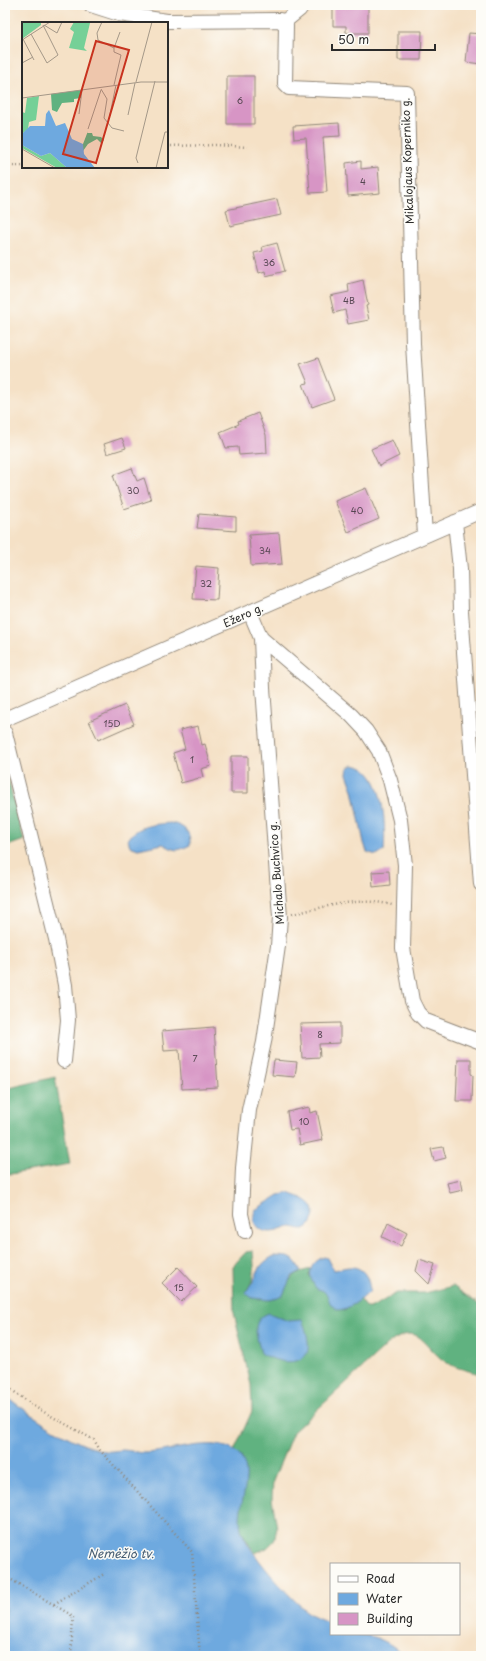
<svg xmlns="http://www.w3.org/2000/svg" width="486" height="1661" viewBox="0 0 486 1661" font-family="'Playpen Sans',sans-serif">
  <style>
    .forest { fill: #60b280; stroke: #466e56 }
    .water { fill: #6ea9df; stroke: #4c6a85 }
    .building { fill: #d795c5 }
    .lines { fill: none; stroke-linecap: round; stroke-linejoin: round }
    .minor-casing { stroke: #908678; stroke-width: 16 }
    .path { stroke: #908678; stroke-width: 2.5; stroke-dasharray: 1 3; stroke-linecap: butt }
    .minor { stroke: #fff; stroke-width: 14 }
    .labels { text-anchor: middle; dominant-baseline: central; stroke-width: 3; stroke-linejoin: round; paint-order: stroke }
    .number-label { font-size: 9px; fill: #564652 }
    .street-label { font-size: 11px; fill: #2b2b2b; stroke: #fdfcf7 }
    .water-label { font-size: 12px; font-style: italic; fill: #465d73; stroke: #fdfcf7 }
    .inset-road { fill: none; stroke: #a49888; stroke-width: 1 }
    .view { fill: #c8321e; fill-opacity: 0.15; stroke: #c8321e; stroke-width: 2 }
    .inset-edge { fill: none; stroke: #2b2b2b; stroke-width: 2 }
  </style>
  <rect width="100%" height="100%" fill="#fdfcf7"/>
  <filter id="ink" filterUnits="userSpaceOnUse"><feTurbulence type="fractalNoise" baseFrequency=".025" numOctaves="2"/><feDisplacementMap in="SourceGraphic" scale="8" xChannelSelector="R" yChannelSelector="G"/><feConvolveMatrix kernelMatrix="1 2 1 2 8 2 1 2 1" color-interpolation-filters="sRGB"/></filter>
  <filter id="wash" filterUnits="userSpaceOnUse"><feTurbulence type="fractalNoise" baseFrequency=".012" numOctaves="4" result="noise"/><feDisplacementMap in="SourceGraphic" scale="16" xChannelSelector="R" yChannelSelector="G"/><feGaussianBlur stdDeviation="0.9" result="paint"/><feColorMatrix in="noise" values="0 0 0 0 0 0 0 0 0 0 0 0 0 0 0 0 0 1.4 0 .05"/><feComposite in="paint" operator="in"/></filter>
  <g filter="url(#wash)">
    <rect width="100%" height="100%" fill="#f5e1c6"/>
    <path class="forest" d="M5 767 24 840 5 847Z
      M55 1077 70 1164 5 1175V1089Z
      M253 1251C254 1267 257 1280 245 1292 257 1302 269 1300 283 1295 289 1278 293 1273 311 1269L309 1275 327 1294 331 1304 344 1310 360 1299 367 1308H370L397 1293H425L453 1286 481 1306V1370L480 1374C469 1371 456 1368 447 1363 422 1347 421 1319 388 1344L293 1432 273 1481 272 1499 277 1528 274 1541 267 1548 255 1553 241 1531 239 1518 242 1458 234 1451 252 1411 251 1385 234 1313 233 1266 246 1252Z"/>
    <path class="water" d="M353 765C385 768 386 828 384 851L376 855 367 852 364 843 353 790 347 774 348 768Z
      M171 823C184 826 191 831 190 845 176 852 176 851 163 844L138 849 130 846 128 840C136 825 157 824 171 823Z
      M289 1193C301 1198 318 1202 313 1218 311 1222 310 1226 306 1228 300 1231 295 1226 289 1227 285 1228 281 1230 277 1231 261 1235 250 1226 255 1210L279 1195Z
      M274 1256C291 1257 293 1256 301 1271L291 1277 283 1295 278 1298 269 1300 252 1298 245 1292C259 1280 253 1266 274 1256Z
      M324 1257 327 1258 333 1270C339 1270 343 1267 349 1267 364 1266 369 1278 370 1291 363 1299 348 1310 338 1310 335 1308 332 1306 330 1303 327 1295 326 1290 317 1289 307 1277 308 1263 324 1257Z
      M269 1313 288 1321 302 1320C306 1328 312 1350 305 1356 293 1367 272 1360 261 1353 257 1337 249 1320 269 1313Z
      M5 1396C34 1416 70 1444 105 1451 111 1452 117 1450 123 1450 130 1450 137 1453 144 1453 168 1453 214 1435 236 1452 259 1472 235 1504 241 1529 246 1550 291 1600 309 1613 315 1617 324 1620 331 1623V1634C363 1634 380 1633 405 1656H5Z"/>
    <g id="blocks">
      <path class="building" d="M333 5H368V33H346V26H333Z
        M398 31H422L421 60H398Z
        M469 33 481 34V64L466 62Z
        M227 76H254V124H227Z
        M339 123 340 136 323 137 327 192 310 193 306 138 294 139 293 126Z
        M361 161V169L378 167 380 193 348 196 346 163Z
        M277 199 281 215 230 226 226 210Z
        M277 243 285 271 266 276 265 271 259 273 254 253 263 251 262 247Z
        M363 280 368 305 366 306 369 320 348 324 345 310 334 313 330 296 349 292 348 284Z
        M318 358 334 399 312 407 303 384 308 383 300 364Z
        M258 413 266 435 267 453 239 455 238 447 226 448 220 432 239 424 238 421Z
        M122 438 126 448 107 454 104 444Z
        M392 440 399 456 379 466 371 449Z
        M132 468 137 481 144 478 151 500 124 509 113 475Z
        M366 488 379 519 348 532 335 501Z
        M199 514 236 517V531L197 528Z
        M279 533 282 564 251 566 249 535Z
        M196 566 219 568 217 600 193 599Z
        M125 705 134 724 98 740 89 721Z
        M198 726 202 745 205 744 211 766 201 769 203 777 181 783 173 753 185 749 180 730Z
        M231 756H248V793H231Z
        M389 871 390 885 373 887 372 872Z
        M340 1023V1043L319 1044 320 1057 302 1058 300 1024Z
        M214 1027 218 1087 182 1089 179 1050 164 1051 162 1031Z
        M458 1059H471V1074L473 1075 472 1101H456Z
        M274 1060 297 1062 295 1077 272 1075Z
        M309 1107 310 1113 317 1111 323 1140 300 1145 297 1129 290 1130 287 1112Z
        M443 1147 446 1158 434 1161 431 1149Z
        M461 1180 463 1190 450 1193 447 1183Z
        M388 1223 407 1233 401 1246 382 1237Z
        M419 1260 435 1265 429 1284 416 1271Z
        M178 1267 197 1287 181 1302 162 1283Z"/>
    </g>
  </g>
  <g filter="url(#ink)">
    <use href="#blocks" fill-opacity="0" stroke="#908678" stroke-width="1"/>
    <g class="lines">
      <g class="minor-casing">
        <path id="minor" d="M91 5 119 14 167 21 280 20 286 25 285 84 289 88 407 93 413 344 425 535
          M284 22 300 9V5
          M455 522 460 569 461 611 481 884
          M261 638 351 715 366 731 379 751 390 780 400 820 405 865 403 948 412 1001 418 1013 426 1021 481 1042
          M5 719 481 511
          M5 733 56 939 65 985 68 1020 64 1061
          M245 1231 241 1214 243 1168 249 1110 264 1042 278 946 280 917 263 688 261 638 250 612"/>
      </g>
      <path class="path" d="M167 146 215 145 247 147
        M5 166H23
        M292 914C326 907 358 896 392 905
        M5 1385 35 1407 94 1440 100 1450 192 1552 200 1656
        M5 1576 73 1616 71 1656
        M54 1604 104 1574"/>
      <use href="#minor" class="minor"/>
    </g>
  </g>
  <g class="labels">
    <g class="number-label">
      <text x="240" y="100">6</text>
      <text x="363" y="181">4</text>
      <text x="269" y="262">36</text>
      <text x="349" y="300">4B</text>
      <text x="133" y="490">30</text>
      <text x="357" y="510">40</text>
      <text x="265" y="550">34</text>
      <text x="206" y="583">32</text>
      <text x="112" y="723">15D</text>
      <text x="192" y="759">1</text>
      <text x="320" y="1034">8</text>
      <text x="195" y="1058">7</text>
      <text x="304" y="1121">10</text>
      <text x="179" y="1287">15</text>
    </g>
    <g class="street-label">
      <text transform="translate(407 161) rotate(-92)">Mikalojaus Koperniko g.</text>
      <text transform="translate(243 615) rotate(-24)">Ežero g.</text>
      <text transform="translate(276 873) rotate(-94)">Michalo Buchvico g.</text>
    </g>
    <g class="water-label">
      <text x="121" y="1553">Nemėžio tv.</text>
    </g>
  </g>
  <g transform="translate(22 22)">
    <rect width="146" height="146" fill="#f5e1c6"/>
    <path d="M0 0H19V3L0 17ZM52 0 68 1 62 26 65 29 47 26 52 10 48 7ZM17 74 14 98 7 100 6 107 0 112V90L3 91 5 76ZM0 123 19 134 28 131 45 146H35L0 126Z" fill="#75d097"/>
    <path d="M59 68V76L52 77V80L40 81 35 90 30 88 29 72ZM66 109 65 111H70L71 114 79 115 82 118 79 121 75 117 66 122 61 129V122Z" fill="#60b280"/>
    <path d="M27 88 34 104 43 101 50 117 61 122 62 132 73 146H45L28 131 19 134 0 123V112L8 104H23L24 92Z" fill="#6ea9df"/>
    <path class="inset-road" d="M80 0 75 11 76 18 92 26V30L99 33 92 63M22 3 35 11 40 0M9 12 25 41 36 33 21 3M1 17 12 38M0 18 28 0M92 26 98 10M0 41 11 35M114 60 130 0M79 67 85 77 82 96 90 106 102 109M0 76 119 60H146M57 92 60 68M106 93 113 61M87 97 94 63M66 107 79 68M0 127 33 146M116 141 114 136 133 59M134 146 143 110H146"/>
    <path class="view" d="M74 19 107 28 74 141 41 132Z"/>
    <rect width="146" height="146" class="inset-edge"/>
  </g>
  <rect width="486" height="1661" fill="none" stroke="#fdfcf7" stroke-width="20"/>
  <rect x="330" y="1563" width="130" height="72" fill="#fdfcf7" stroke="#a9a8a5"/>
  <rect x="338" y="1576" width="20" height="6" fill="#ffffff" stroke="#a9a8a5"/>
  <text x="366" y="1583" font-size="12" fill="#2b2b2b">Road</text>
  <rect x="338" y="1593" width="20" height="12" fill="#6ea9df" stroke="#a9a8a5"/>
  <text x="366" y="1603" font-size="12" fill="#2b2b2b">Water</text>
  <rect x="338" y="1613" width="20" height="12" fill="#d795c5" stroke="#a9a8a5"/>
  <text x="366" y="1623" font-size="12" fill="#2b2b2b">Building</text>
  <path d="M332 44v6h103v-6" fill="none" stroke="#2b2b2b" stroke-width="2"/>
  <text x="338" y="44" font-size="12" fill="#2b2b2b" stroke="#fdfcf7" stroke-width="3" paint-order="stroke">50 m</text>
</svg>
